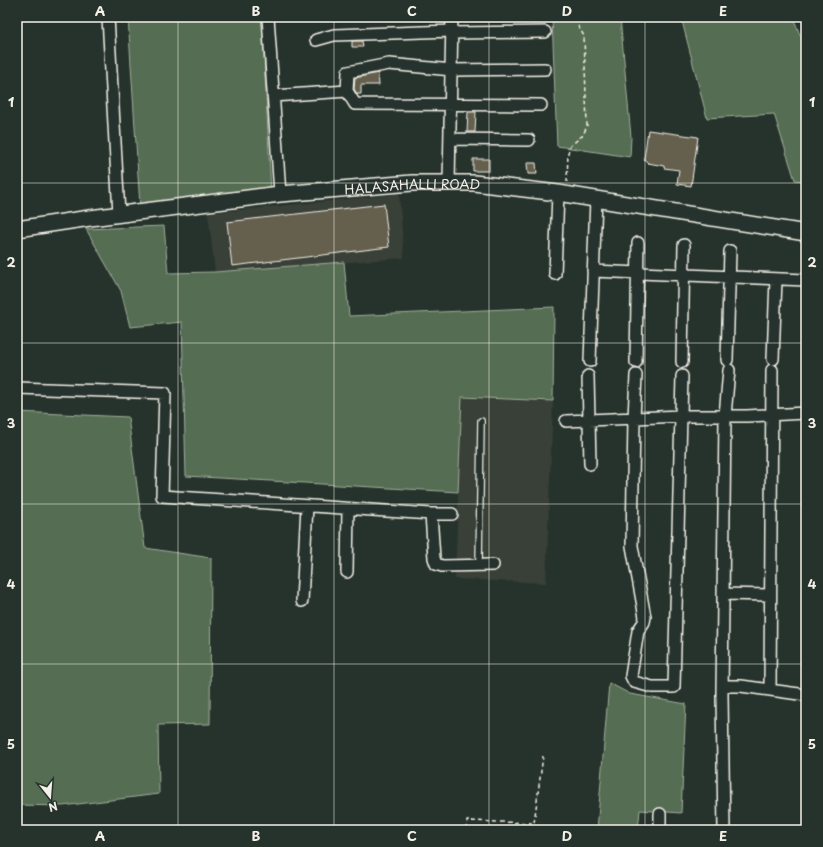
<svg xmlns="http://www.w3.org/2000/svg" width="823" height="847" viewBox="0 0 823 847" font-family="'Playpen Sans',sans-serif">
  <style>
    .built { fill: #394037 }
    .green { fill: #546d52; stroke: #a4af9d }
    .building { fill: #655f4e; stroke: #f4f1e8 }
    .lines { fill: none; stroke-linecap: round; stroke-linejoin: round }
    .service-casing { stroke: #f4f1e8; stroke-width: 8 }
    .minor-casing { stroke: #f4f1e8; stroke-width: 14 }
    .secondary-casing { stroke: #f4f1e8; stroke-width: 18 }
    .path { stroke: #f4f1e8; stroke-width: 1.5; stroke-dasharray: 4 3; stroke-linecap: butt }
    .service { stroke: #26332d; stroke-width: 5.5 }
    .minor { stroke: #26332d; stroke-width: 11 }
    .secondary { stroke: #26332d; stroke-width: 15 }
    .grid { fill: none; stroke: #f4f1e8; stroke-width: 1; stroke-opacity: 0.55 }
    .labels { text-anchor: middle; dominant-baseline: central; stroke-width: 3; stroke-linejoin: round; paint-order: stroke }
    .street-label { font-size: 13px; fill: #f4f1e8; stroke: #26332d }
    .neatline { fill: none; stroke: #f4f1e8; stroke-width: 1.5 }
    .grid-label { font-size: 13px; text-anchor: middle; font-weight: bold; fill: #f4f1e8 }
  </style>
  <rect width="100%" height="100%" fill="#26332d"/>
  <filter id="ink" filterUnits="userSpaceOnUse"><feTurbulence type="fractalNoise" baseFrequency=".025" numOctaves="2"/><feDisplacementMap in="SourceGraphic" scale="8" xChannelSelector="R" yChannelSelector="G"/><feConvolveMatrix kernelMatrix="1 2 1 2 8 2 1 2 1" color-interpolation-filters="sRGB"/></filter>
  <g filter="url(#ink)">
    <path class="built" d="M399 194 404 258 215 272 208 213Z
      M462 397 553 401 546 583 455 579Z"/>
    <path class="green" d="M128 17H262L271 193 140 207Z
      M552 17H620L631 137 630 157 557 146Z
      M681 17H793L806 50V181L795 180 774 114 707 118Z
      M164 226 168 273 215 272 344 262 349 316 554 307 553 401 462 397 458 492 186 476 182 322 130 327 121 291 86 229Z
      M17 412 128 417 145 548 211 558 210 724 158 725 159 794 62 806 17 805Z
      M609 683 630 694 686 704 681 813 640 810 638 830H597Z"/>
    <path class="building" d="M352 41H362L363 47H352Z
      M378 73 379 85H361V94H357L354 89 355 78Z
      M468 112H476L475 132H467Z
      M648 130 698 137 691 186 677 184 679 170 664 168V166L648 163 644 159Z
      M473 159H489V171H473Z
      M527 163H536L537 174H528Z
      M384 204 389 247 232 266 227 222Z"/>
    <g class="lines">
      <g class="service-casing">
        <path id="service" d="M479 566 481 421"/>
      </g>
      <g class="minor-casing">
        <path id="minor" d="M108 17 119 214
          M268 17 280 194
          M452 33 545 32
          M316 40 334 35 452 31
          M273 96 347 91
          M541 105 355 104 347 91 348 72 389 64 452 70 545 69
          M450 139 529 140
          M449 183 452 17
          M593 271 806 280
          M555 274 558 193
          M773 359 776 279
          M727 360 730 251
          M590 361 596 199
          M636 362 638 243
          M682 362 684 245
          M636 375 634 418 632 546 645 617 644 622 638 631 631 676 634 682 652 687H674L682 376
          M588 376 590 464
          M17 388 165 393 162 496 431 514H452
          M566 421 681 416H747L806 413
          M431 514 434 558 436 564 442 566 493 565
          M347 572 348 509
          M723 594 770 595
          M302 601 307 506
          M722 686H741L806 695
          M770 690 772 370
          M660 814V830
          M724 830 722 696 725 416 729 370"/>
      </g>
      <g class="secondary-casing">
        <g id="secondary">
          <path id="s1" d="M17 229 90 218 280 194 412 183H474L558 193 806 233"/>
        </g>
      </g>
      <path class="path" d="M567 182 568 153 570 146 583 135 587 126 584 36 578 26
        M806 746 804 763 806 784
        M466 830 467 821 534 823 543 756"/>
      <use href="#service" class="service"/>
      <use href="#minor" class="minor"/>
      <use href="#secondary" class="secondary"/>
    </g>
  </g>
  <path class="grid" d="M178 17V830M334 17V830M489 17V830M645 17V830M17 183H806M17 343H806M17 504H806M17 664H806"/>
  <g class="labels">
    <g class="street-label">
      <text stroke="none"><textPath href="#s1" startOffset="398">HALASAHALLI ROAD</textPath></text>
    </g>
  </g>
  <rect width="823" height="847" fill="none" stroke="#26332d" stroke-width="44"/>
  <g transform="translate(50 797) rotate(163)" stroke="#26332d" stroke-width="3" paint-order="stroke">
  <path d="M0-3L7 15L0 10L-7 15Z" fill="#f4f1e8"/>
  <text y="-6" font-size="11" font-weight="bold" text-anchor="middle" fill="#f4f1e8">N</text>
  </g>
  <rect x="22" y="22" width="779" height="803" class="neatline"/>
  <g class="grid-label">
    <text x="100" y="16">A</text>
    <text x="256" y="16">B</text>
    <text x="412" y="16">C</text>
    <text x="567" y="16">D</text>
    <text x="723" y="16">E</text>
    <text x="11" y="107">1</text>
    <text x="812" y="107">1</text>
    <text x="11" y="267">2</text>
    <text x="812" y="267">2</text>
    <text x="11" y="428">3</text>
    <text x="812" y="428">3</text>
    <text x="11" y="589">4</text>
    <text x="812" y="589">4</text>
    <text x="11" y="749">5</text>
    <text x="812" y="749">5</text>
    <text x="100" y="841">A</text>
    <text x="256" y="841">B</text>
    <text x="412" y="841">C</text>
    <text x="567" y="841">D</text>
    <text x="723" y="841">E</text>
  </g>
</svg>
